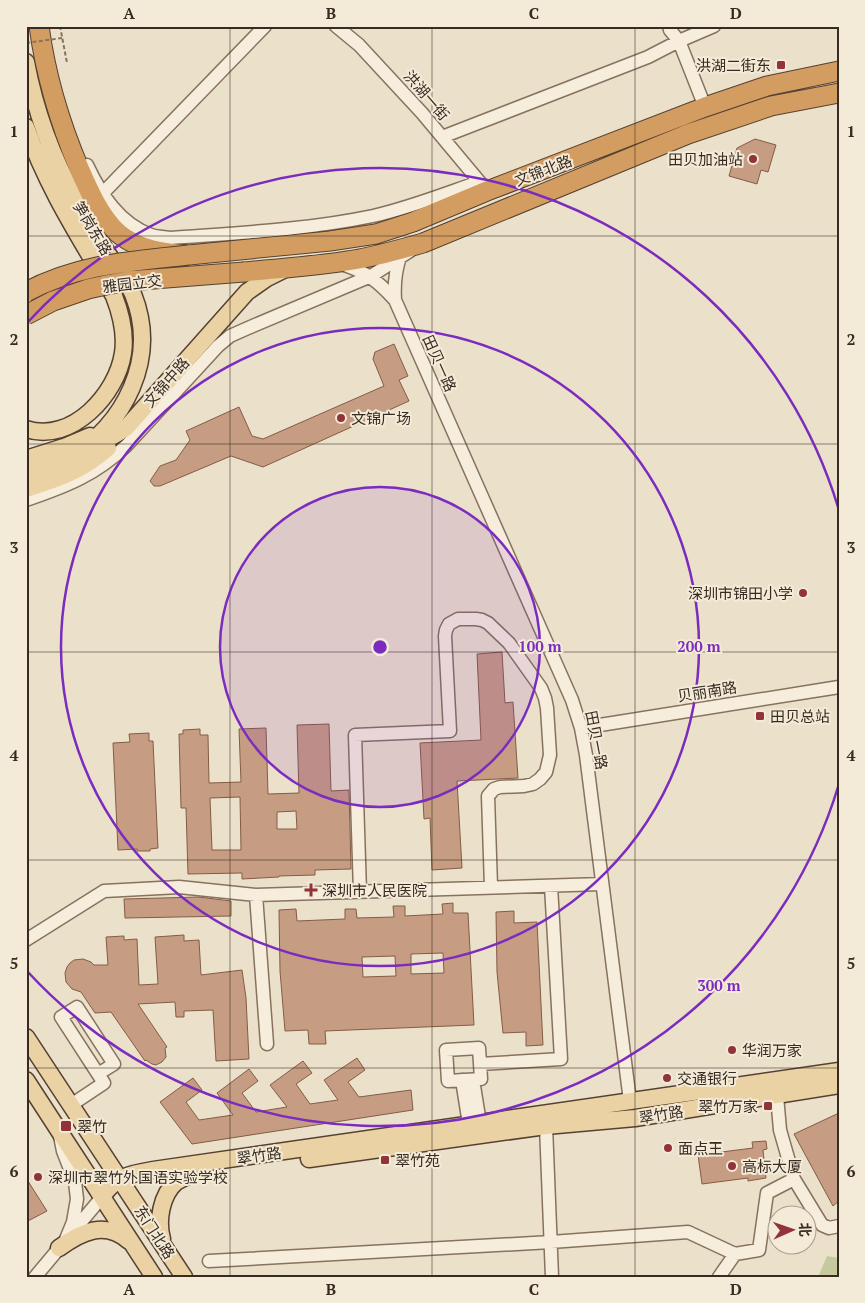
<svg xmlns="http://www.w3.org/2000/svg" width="865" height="1303" viewBox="0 0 865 1303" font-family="'PT Serif','Noto Sans SC',serif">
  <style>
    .green { fill: #c6c99d }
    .building { fill: #c69c82; stroke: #845c46; fill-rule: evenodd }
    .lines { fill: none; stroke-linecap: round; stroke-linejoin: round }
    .minor-casing { stroke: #86725f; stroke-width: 15 }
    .major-casing { stroke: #554132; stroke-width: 19 }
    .highway-casing { stroke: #554132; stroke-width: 21 }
    .path { stroke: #86725f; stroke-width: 2; stroke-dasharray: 4 2.5; stroke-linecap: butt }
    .minor { stroke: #f7eddc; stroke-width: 12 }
    .major { stroke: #ebd2a4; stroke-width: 16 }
    .highway { stroke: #d39d61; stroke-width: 19 }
    .highway-bridge-casing { stroke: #554132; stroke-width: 21; stroke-linecap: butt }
    .path-bridge { stroke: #86725f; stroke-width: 2; stroke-dasharray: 4 2.5; stroke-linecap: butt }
    .highway-bridge { stroke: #d39d61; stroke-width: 19 }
    .grid { fill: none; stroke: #382b21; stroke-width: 1; stroke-opacity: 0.55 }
    .ring { fill: none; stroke: #7b2cbf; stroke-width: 2.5 }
    .poi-dot { fill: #913338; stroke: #f3ead8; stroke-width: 2 }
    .labels { text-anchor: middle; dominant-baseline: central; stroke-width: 4; stroke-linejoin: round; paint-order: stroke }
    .poi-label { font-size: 15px; fill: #382b21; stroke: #f3ead8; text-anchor: start }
    .street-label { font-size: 15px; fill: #382b21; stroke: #f3ead8 }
    .centre { fill: #7b2cbf; stroke: #f3ead8; stroke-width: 2.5 }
    .ring-label { font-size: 15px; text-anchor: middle; font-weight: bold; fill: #7b2cbf; stroke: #f3ead8; stroke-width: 4; stroke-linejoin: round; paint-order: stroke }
    .neatline { fill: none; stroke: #382b21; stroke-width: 2 }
    .grid-label { font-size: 16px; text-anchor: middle; font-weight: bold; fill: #382b21 }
  </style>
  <rect width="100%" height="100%" fill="#ebe0c9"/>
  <path class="green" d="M827 1256 839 1258V1277H818Z"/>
  <path class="building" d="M755 139 776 145 768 172 761 170 757 184 729 176 737 148Z
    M394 344 408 376 399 380 409 401 263 467 231 456 160 486H154L150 481 160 466 176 460 190 440 186 431 239 407 252 436 263 439 384 386 373 359 375 352Z
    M502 652 505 703 513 702 518 778 457 781 462 868 432 870 430 818 424 819 420 743 481 740 477 654Z
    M329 724 331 791 349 790 351 869 315 870V875L279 876V877L242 879V873L188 874 186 808H181L179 734H183V730L200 729V735H208L209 783 241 782 239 729 266 728 268 794 299 793 297 725ZM240 797 241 850H212L210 798ZM296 811 297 829H277V812Z
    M149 733V741H153L158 848 150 849V851H137V849L118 850 113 743 130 742 129 734Z
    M199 897 231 901V916L125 918 124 899Z
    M453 903V913H468L474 1025 325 1031 326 1044H309L308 1030 285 1031 280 971 279 910 296 909 297 921 345 919V909H356L357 918 394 917 393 906H405V916L443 914 442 904ZM443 953 444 973 411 974V954ZM395 956 396 976 363 977 362 957Z
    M514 911V923L537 922 543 1045 526 1046V1032L503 1033 497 972 496 912Z
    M184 935V941L199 940 201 975 242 970 246 998 249 1059 216 1061 213 1010 184 1011V1017H176L175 1002 138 1004 167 1047 165 1048 166 1057 162 1062 156 1065 152 1064 146 1060 145 1061 111 1012 95 1013 81 992 72 989 66 982 65 973 67 967 70 963 74 960 83 959 91 962 94 965H108L106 937 124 936V940L137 939 139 985 158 984 155 937Z
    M357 1058 365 1070 348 1082 359 1097 411 1090 413 1110 192 1144 160 1102 193 1078 202 1090 186 1102 199 1120 233 1115 217 1093 249 1069 258 1081 242 1093 256 1112 287 1107 270 1085 303 1061 312 1073 296 1084 310 1104 338 1100 324 1080Z
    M839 1113V1201L833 1206 794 1134Z
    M766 1141 767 1149 763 1150 766 1178 748 1181V1178L702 1184 698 1155 753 1148 752 1142Z
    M26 1178 47 1211 26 1222Z"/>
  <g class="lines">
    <g class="minor-casing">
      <path id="minor" d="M336 26 359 45 422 113 483 186
        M669 26 670 30 679 41 705 107
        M442 137 648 57 679 41 714 26
        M87 165C101 195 120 224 151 235 157 237 165 237 171 238 238 233 306 230 373 216 409 208 444 194 479 182
        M102 194 265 26
        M341 264C365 271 378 281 395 300L572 700 581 728 586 755 630 1101
        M395 300C394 285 395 272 400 257
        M26 500C67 486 95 475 126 446L218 346 230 336 248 328 371 276 410 251
        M581 728 839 687
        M360 892 355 735 450 731 445 636 446 630 449 624 458 619H476L482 620 488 623 509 643 541 688 545 698 547 708 550 755 546 772 540 779 533 784 524 786 500 787 494 789 488 796 491 887
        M256 895 267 1044
        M26 940 104 891 179 887 256 895 602 884
        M479 1048 481 1079 448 1081 446 1050Z
        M480 1064 561 1059 551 886
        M462 1080 469 1124
        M473 1080 480 1123
        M777 1096 780 1130 794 1179 822 1225 829 1228 839 1226
        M71 1105 104 1083 98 1074 61 1017 77 1007 114 1064 98 1074
        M546 1126 552 1277
        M60 1136 63 1151 75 1182 77 1199 73 1222 66 1239
        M209 1261 551 1242 688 1232 735 1254 759 1250 767 1193 794 1179
        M35 1277 102 1197
        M719 1277 735 1254"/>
    </g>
    <g class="major-casing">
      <path id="major" d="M26 62C35 110 52 157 76 200 88 224 103 246 117 268 122 277 129 285 133 294 159 359 125 424 68 459
        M26 127C47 188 82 241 114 296 121 314 126 333 123 353 117 394 72 444 26 429
        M26 459 64 447 90 436
        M26 474C61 461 95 449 126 428L247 292 267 278 283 270
        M26 489C59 479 82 471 108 448
        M26 1037 184 1277
        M26 1080 154 1277
        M309 1159 546 1126 635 1118 839 1085
        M102 1197C115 1177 129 1174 153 1170L839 1071
        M162 1239C157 1221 161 1195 176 1182 179 1180 184 1178 187 1176
        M59 1248C81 1232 105 1220 129 1241"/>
    </g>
    <g class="highway-casing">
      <path id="highway" d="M39 26C46 78 59 121 79 168 89 191 100 216 118 233 138 250 164 253 189 255L330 241 376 234 413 222 487 191 705 107 767 86 839 71
        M244 272C282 268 321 266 359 259 381 255 402 249 423 243L688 134 771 106 839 93"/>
    </g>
    <path class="path" d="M60 26 67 63"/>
    <use href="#minor" class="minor"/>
    <use href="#major" class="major"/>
    <use href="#highway" class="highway"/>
    <g class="highway-bridge-casing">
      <path id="highway-bridge" d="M26 292C78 264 132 261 189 255
        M26 315 53 301 88 289 106 285 128 281 244 272"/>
    </g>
    <path class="path-bridge" d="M26 43 62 38"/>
    <use href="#highway-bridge" class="highway-bridge"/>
  </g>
  <path class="grid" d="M230 26V1277M432 26V1277M635 26V1277M26 236H839M26 444H839M26 652H839M26 860H839M26 1068H839"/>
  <circle cx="380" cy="647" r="160" fill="#7b2cbf" fill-opacity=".12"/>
  <g class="ring">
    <circle cx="380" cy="647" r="160"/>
    <circle cx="380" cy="647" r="319"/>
    <path d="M838 787A479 479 0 0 1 27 971M27 323A479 479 0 0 1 838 507"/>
  </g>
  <g class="poi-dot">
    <rect x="776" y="60" width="10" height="10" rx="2.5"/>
    <circle cx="753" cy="159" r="5"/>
    <circle cx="341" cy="418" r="5"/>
    <circle cx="803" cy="593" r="5"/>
    <rect x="755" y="711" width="10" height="10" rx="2.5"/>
    <path d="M308.5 882.5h5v5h5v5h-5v5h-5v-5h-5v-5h5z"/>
    <circle cx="732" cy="1050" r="5"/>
    <circle cx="667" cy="1078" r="5"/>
    <rect x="763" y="1101" width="10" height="10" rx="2.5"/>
    <rect x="60" y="1120" width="12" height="12" rx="2.5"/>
    <circle cx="668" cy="1148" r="5"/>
    <rect x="380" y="1155" width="10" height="10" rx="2.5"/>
    <circle cx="732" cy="1166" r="5"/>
    <circle cx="38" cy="1177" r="5"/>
  </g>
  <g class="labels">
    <g class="poi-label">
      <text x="771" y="65" text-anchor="end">洪湖二街东</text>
      <text x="743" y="159" text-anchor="end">田贝加油站</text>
      <text x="351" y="418">文锦广场</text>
      <text x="793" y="593" text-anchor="end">深圳市锦田小学</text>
      <text x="770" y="716">田贝总站</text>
      <text x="322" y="890">深圳市人民医院</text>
      <text x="742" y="1050">华润万家</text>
      <text x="677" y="1078">交通银行</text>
      <text x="758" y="1106" text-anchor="end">翠竹万家</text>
      <text x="77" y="1126">翠竹</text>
      <text x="678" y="1148">面点王</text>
      <text x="395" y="1160">翠竹苑</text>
      <text x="742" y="1166">高标大厦</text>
      <text x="48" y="1177">深圳市翠竹外国语实验学校</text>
    </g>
    <g class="street-label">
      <text transform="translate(427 95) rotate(49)">洪湖一街</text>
      <text transform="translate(543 170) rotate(-21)">文锦北路</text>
      <text transform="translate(93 228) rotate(59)">笋岗东路</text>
      <text transform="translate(132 283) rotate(-7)">雅园立交</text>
      <text transform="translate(440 363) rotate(66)">田贝一路</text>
      <text transform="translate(166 382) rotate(-49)">文锦中路</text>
      <text transform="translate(707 691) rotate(-9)">贝丽南路</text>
      <text transform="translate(597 740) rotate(79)">田贝一路</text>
      <text transform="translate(661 1114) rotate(-9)">翠竹路</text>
      <text transform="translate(259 1155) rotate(-8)">翠竹路</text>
      <text transform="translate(155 1232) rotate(57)">东门北路</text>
    </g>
  </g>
  <circle cx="380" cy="647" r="8" class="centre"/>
  <g class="ring-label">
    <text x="540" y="652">100 m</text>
    <text x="699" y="652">200 m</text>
    <text x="719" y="991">300 m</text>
  </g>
  <rect width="865" height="1303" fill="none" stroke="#f3ead8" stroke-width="55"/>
  <g transform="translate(792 1230) rotate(88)"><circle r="24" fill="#f3ead8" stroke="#a89e8f"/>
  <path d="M0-4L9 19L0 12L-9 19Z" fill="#913338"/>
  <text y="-8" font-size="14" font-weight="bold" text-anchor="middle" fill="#382b21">北</text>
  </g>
  <rect x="28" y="28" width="810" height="1248" class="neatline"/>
  <g class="grid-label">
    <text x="129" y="19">A</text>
    <text x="331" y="19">B</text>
    <text x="534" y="19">C</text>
    <text x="736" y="19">D</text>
    <text x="14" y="137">1</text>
    <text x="851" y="137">1</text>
    <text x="14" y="345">2</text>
    <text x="851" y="345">2</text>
    <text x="14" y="553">3</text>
    <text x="851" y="553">3</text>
    <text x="14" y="761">4</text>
    <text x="851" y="761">4</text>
    <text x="14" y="969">5</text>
    <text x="851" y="969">5</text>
    <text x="14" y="1177">6</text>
    <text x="851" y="1177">6</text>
    <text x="129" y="1295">A</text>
    <text x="331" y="1295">B</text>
    <text x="534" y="1295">C</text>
    <text x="736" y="1295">D</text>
  </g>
</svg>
